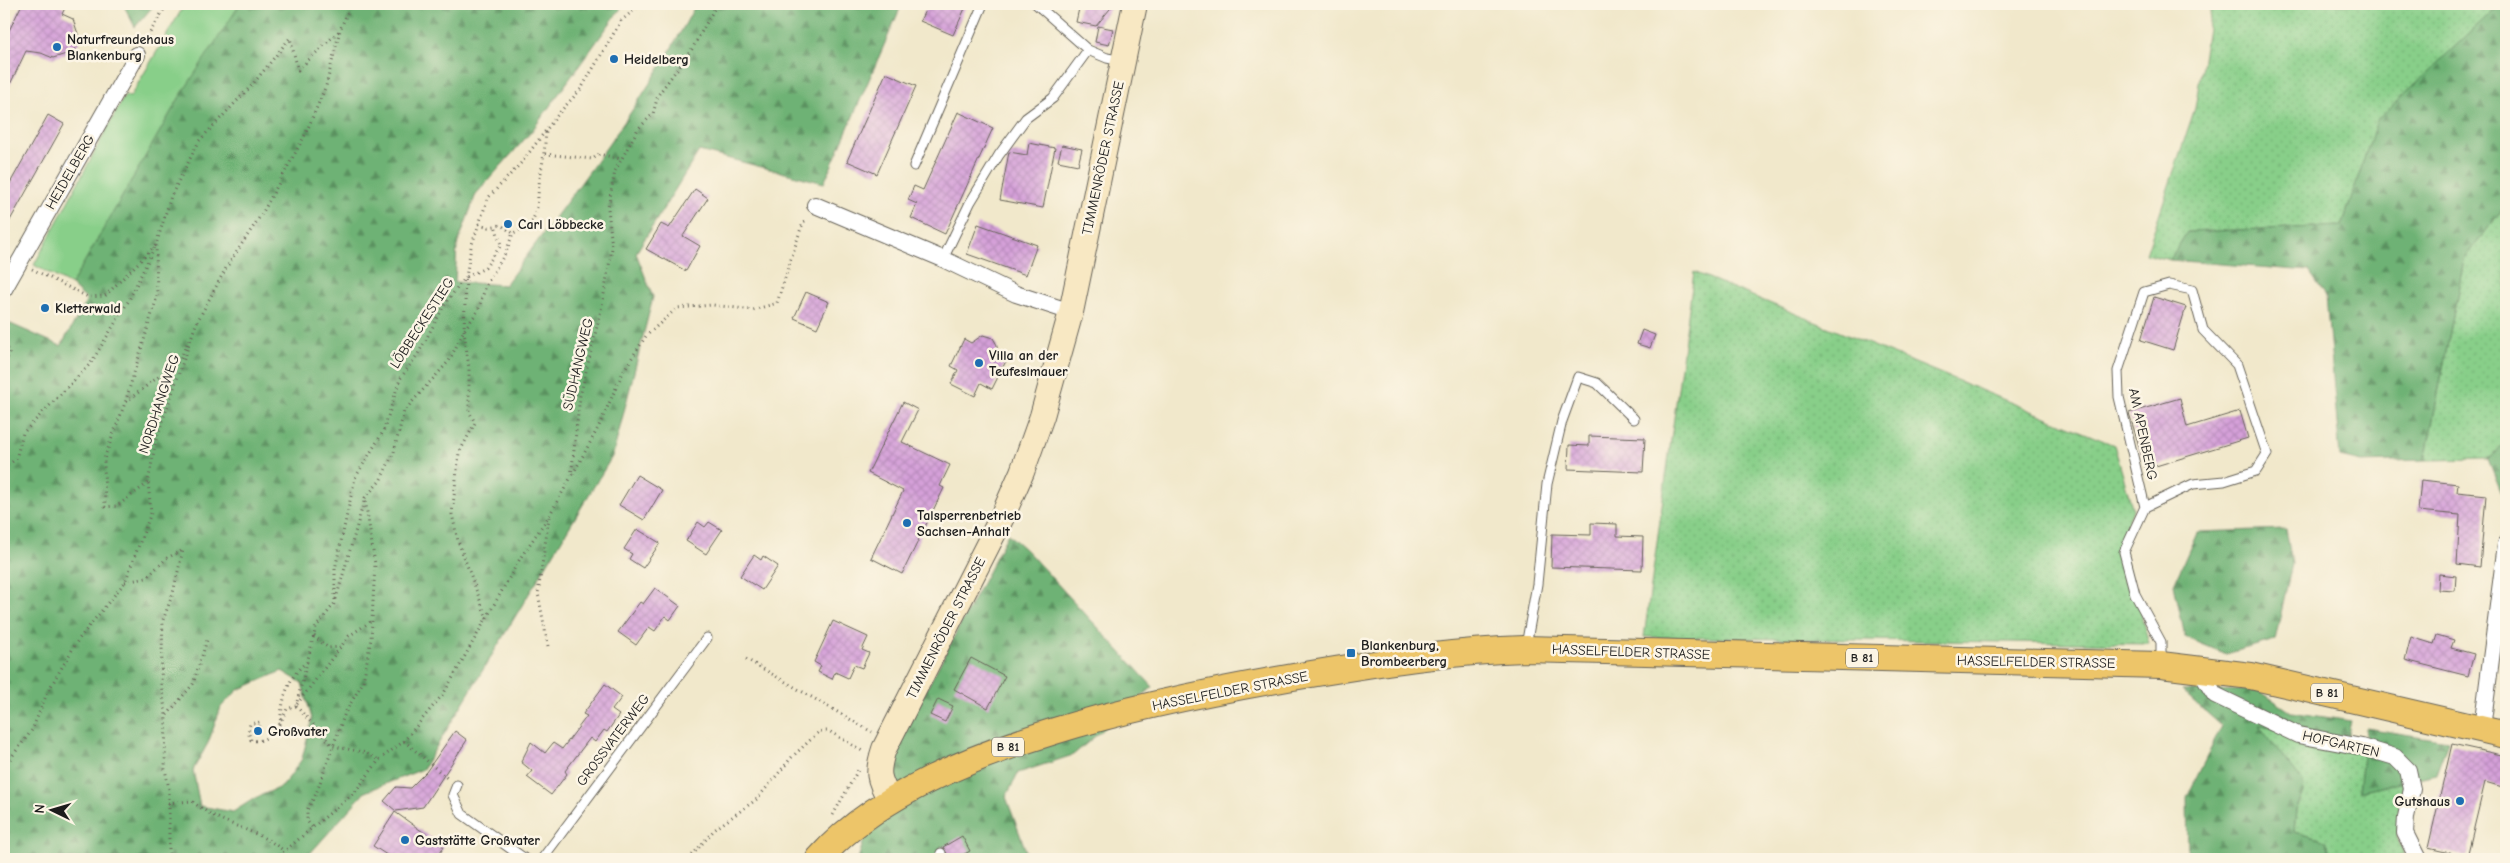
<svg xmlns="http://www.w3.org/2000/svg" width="2510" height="863" viewBox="0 0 2510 863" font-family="'Comic Neue',sans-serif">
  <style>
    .grass { fill: url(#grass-dots); stroke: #527652 }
    .forest { fill: url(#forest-firs); stroke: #456748; fill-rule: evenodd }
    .garden { fill: #88cf89; stroke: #527652 }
    .building { fill: url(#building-cross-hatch) }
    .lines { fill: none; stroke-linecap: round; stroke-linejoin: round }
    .service-casing { stroke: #676359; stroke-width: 11 }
    .minor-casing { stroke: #676359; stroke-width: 18 }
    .secondary-casing { stroke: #676359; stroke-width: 26 }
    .primary-casing { stroke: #676359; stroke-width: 28 }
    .path { stroke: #676359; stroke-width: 3; stroke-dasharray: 1 4; stroke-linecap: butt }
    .service { stroke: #fff; stroke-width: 9 }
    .minor { stroke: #fff; stroke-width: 16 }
    .secondary { stroke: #f8e8c3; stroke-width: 24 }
    .primary { stroke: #edc569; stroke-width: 26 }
    .poi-dot { fill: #1f6fb2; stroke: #fcf5e5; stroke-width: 2 }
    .labels { text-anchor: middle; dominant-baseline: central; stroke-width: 5; stroke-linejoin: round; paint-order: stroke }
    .shield { fill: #fcf5e5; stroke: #5f5d58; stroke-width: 1 }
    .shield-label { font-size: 12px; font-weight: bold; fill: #1c1c1c }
    .poi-label { font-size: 14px; font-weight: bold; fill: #1c1c1c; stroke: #fcf5e5; text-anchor: start }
    .street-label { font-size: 14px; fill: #1c1c1c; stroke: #fcf5e5 }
  </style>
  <defs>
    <pattern id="grass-dots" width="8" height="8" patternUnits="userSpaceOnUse" patternTransform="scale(1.25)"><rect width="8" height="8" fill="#88cf89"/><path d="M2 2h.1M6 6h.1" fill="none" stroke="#75b176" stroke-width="1.8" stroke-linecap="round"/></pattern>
    <pattern id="forest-firs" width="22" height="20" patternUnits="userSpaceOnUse" patternTransform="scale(1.25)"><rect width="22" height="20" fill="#6eb275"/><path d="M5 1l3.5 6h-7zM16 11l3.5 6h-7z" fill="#5a905f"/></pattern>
    <pattern id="building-cross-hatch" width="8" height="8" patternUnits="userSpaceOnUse" patternTransform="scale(1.25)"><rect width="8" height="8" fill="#d5a0d9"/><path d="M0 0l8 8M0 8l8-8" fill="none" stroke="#b689ba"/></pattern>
  </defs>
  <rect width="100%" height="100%" fill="#fcf5e5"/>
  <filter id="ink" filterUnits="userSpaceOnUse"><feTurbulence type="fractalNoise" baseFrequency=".02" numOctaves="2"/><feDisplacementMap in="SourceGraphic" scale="10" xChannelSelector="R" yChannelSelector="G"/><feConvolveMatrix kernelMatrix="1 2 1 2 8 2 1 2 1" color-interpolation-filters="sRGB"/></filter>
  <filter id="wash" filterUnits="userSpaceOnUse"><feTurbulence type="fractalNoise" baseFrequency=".0096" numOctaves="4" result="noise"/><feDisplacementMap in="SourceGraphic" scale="20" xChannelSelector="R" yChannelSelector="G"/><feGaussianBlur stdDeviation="1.12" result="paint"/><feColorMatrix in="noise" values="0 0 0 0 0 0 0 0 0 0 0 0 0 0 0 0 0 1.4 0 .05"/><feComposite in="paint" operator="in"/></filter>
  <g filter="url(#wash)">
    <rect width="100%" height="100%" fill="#f1e8cb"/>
    <path class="grass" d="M2212 4H2500L2378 120 2342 226 2187 232 2170 260 2146 254 2195 108Z
      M2506 204V442L2488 459 2425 460 2464 260Z
      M1694 272 2114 445 2133 510 2120 541 2149 644 1644 637Z
      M2258 725 2364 751 2359 791 2404 780 2397 837 2404 855 2399 856 2398 859H2331L2326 841 2294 832 2296 809 2304 793Z"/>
    <path class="forest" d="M123 4H155L135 27Z
      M238 4H624L531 132 476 194 457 246 455 282 505 285C572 194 644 104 696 4H902L824 183 699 151 636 253 653 297 613 455 423 769 365 792 305 859H4V321L61 346 87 300 71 285 179 98ZM282 671 302 683 312 719 302 759 283 786 255 798 233 812 200 806 193 770 208 743 221 707 238 690Z
      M2500 4H2506V204L2464 260 2425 460 2361 462 2340 457 2326 296 2309 271 2170 260 2187 232 2342 226 2377 120Z
      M2506 442V504L2488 459Z
      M2286 529 2292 564 2275 640 2226 654 2185 637 2174 584 2197 532Z
      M1008 534 1026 550 1153 687 1073 755 1018 773 1006 797 1029 859H858L868 827 906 728Z
      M2258 690 2291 712 2351 721 2347 738 2259 726 2303 782 2304 793 2296 809 2294 832 2327 841 2331 859H2188L2187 797 2222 726 2182 691Z
      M2366 728 2448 741 2436 774 2359 791Z"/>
    <path class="garden" d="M185 4H240L179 98 71 285 34 265 125 95 130 97Z"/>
    <g id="blocks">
      <path class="building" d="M22 4H58L65 8 62 14 73 19 80 40 73 52 53 58 41 53 26 51 4 97V41Z
        M928 4H967L953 35 920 21Z
        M1080 4H1114L1096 26 1076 22Z
        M1098 26 1113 29 1109 45 1095 42Z
        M886 73 916 86 877 174 847 161Z
        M958 112 993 128 945 234 911 218 917 204 908 200 914 186 923 190Z
        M48 115 64 124 4 231V194Z
        M1029 143 1055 148 1043 208 1000 200 1009 152 1027 155Z
        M1062 145 1082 149 1078 165 1058 161Z
        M695 189 708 198 683 236 700 246 686 271 646 249 661 224 669 228Z
        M978 224 1037 245 1026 275 967 254Z
        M806 292 829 302 817 328 794 318Z
        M2154 297 2186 307 2173 350 2141 340Z
        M1642 330 1655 335 1650 348 1637 344Z
        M983 335 993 338 997 345V354L1007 359 992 389 981 383 975 396 951 384 958 370 951 366 964 339 971 343Z
        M2180 398 2187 427 2240 411 2248 438 2146 469 2129 413Z
        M903 402 918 410 902 442 950 465 940 486 944 488 902 574 871 558 903 491 868 473Z
        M1589 436 1645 438 1643 472 1568 469 1569 445 1589 446Z
        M637 475 662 490 644 520 619 505Z
        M2421 480 2458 484 2457 492 2486 495 2480 567 2457 564 2460 515 2418 511Z
        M698 522 705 527 709 522 722 530 706 554 686 541Z
        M1591 523 1617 524V536L1643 537 1642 570 1551 567 1552 534 1591 535Z
        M637 529 660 543 643 568 629 559 632 554 624 549Z
        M754 555 761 560 763 556 778 566 762 590 740 576Z
        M2439 574 2456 576 2455 591 2438 590Z
        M655 588 680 606 670 620 665 616 655 631 649 627 636 645 618 632 640 602 643 604Z
        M833 621 868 637 862 650 869 653 862 668 854 665 848 678 835 672 832 679 818 672 821 666 814 662Z
        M2437 635 2454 640 2451 648 2474 654 2468 676 2405 660 2411 637 2434 644Z
        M971 658 1005 676 988 708 954 689Z
        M605 684 622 697 612 710 619 715 607 732 604 730 595 742 590 738 565 771 567 774 551 795 527 777 532 771 521 762 531 742 545 753 553 743 562 749 587 716 583 714Z
        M938 699 953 706 945 722 930 715Z
        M455 731 467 740 423 807 396 811 384 801 396 787 410 788 426 772Z
        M2452 744 2506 756V788L2485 782 2467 857 2428 848Z
        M395 812 444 847 436 859H393L373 846Z
        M962 836 970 851 956 859H950L943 847Z"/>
    </g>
  </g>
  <g filter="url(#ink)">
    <use href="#blocks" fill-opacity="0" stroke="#676359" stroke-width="1"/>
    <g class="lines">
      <g class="service-casing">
        <path id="service" d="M1036 4 1088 50 1107 58 1122 61
          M914 166 983 4
          M943 259 970 203 999 155 1026 118 1053 98 1088 50
          M2145 507 2119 397 2118 371 2144 292 2169 285 2192 290 2203 330 2237 365 2267 454 2256 471 2224 481 2193 484 2145 507 2124 552 2135 594 2161 642V662
          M1526 646 1537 584 1547 484 1562 421 1578 377 1597 383 1634 419
          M457 785 453 795 462 814 525 859
          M542 859 707 638
          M939 859 941 853"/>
      </g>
      <g class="minor-casing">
        <path id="minor" d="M815 205 943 259 1016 294 1071 312
          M4 289 137 55
          M2198 668 2215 695 2298 735 2362 747 2395 757 2408 770 2412 789 2406 817 2405 833 2418 859
          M2482 728 2506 544"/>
      </g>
      <g class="secondary-casing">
        <path id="secondary" d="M890 800C878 779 876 773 884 749L1003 515 1022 472 1042 416 1071 312 1135 4"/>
      </g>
      <g class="primary-casing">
        <path id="primary" d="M819 859C919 744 1176 696 1323 672 1390 661 1457 651 1525 649L2161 665 2251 676 2506 735"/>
      </g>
      <path class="path" d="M145 41 167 4
        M545 154 593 159 599 154 621 159
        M479 224 489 227 501 225 513 233
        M32 269 88 297 105 296 156 245 171 196 199 141 253 84 290 38 298 70 339 31
        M4 345 10 351 4 368
        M126 402 180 360 189 339
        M4 468 16 459 23 433 91 363 129 300 154 248
        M573 474 598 428 624 370 646 336 677 308 713 305 753 310 777 303 801 228 806 218
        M148 483 117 506 105 507 104 459 125 403 157 297 156 245
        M125 582 146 578 167 558 183 550 173 593 163 620 161 684 166 715 165 769 169 789V859
        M336 599 365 498 380 481 394 452 404 411 449 361 464 330 478 311 486 285 506 252 513 233C544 221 535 204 540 178 543 162 545 147 546 130
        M487 619 458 541 452 514 459 453 475 423 469 411V368L464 330 466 277 485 268 501 245 495 225
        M314 636 328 648 340 647
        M548 646 538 593 549 517
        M746 659 872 732
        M297 704 349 636 373 620
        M296 706 316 627 335 603V569L355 478 383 432 400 379 418 354 446 302 466 277 471 247 488 198 522 162 559 113 581 89 621 21 641 4
        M296 706 333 746 367 753 379 760
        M296 706 287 709 280 724C282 701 287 677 307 662
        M167 715 193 684 208 637
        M258 731 260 722 250 724C248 730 248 733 251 740 265 744 271 733 280 724
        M404 741 447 778
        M4 767 32 730 48 691 78 640 125 582 151 513 148 482 156 440 196 324 226 268 263 212 305 135 326 86 340 30 351 4
        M168 803 192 801C222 827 255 827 284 851
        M833 815 858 770
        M312 827 307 821V810L316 794 345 713 363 682 371 639 375 564 365 499
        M275 859 355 792 379 760 404 741 444 693 521 557 549 516 571 477 580 396 602 306 612 248 608 208 615 171 638 129 653 114 658 95 692 49 717 4
        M689 859 714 830 757 799 792 757 820 731H829L864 752"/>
      <use href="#service" class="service"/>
      <use href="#minor" class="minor"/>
      <use href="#secondary" class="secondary"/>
      <use href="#primary" class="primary"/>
    </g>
  </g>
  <g class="poi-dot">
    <circle cx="57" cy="47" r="5"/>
    <circle cx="614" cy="59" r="5"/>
    <circle cx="508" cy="224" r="5"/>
    <circle cx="45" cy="308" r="5"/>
    <circle cx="979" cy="363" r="5"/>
    <circle cx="907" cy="523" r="5"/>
    <rect x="1346" y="648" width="10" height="10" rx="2.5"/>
    <circle cx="258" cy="731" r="5"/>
    <circle cx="2460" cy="801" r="5"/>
    <circle cx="405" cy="840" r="5"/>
  </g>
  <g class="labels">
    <g class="shield">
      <rect x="1846" y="648.5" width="32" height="19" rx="4"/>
      <rect x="2311" y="683.5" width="32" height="19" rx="4"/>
      <rect x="992" y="737.5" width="32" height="19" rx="4"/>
    </g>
    <g class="shield-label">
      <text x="1862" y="658">B 81</text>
      <text x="2327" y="693">B 81</text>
      <text x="1008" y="747">B 81</text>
    </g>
    <g class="poi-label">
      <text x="67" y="39">Naturfreundehaus<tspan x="67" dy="16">Blankenburg</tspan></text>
      <text x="624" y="59">Heidelberg</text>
      <text x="518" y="224">Carl Löbbecke</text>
      <text x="55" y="308">Kletterwald</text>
      <text x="989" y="355">Villa an der<tspan x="989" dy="16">Teufeslmauer</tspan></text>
      <text x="917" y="515">Talsperrenbetrieb<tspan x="917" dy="16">Sachsen-Anhalt</tspan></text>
      <text x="1361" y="645">Blankenburg,<tspan x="1361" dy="16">Brombeerberg</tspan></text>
      <text x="268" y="731">Großvater</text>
      <text x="2450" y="801" text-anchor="end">Gutshaus</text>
      <text x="415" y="840">Gaststätte Großvater</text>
    </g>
    <g class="street-label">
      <text transform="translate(1103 158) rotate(-78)">TIMMENRÖDER STRASSE</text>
      <text transform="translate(70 172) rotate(-60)">HEIDELBERG</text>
      <text transform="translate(422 323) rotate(-57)">LÖBBECKESTIEG</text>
      <text transform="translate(578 364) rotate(-77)">SÜDHANGWEG</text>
      <text transform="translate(159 404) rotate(-72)">NORDHANGWEG</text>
      <text transform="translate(2143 434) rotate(78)">AM APENBERG</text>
      <text transform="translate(946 628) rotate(-63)">TIMMENRÖDER STRASSE</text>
      <text transform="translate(1631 652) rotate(2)">HASSELFELDER STRASSE</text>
      <text transform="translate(2036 662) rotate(1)">HASSELFELDER STRASSE</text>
      <text transform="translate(1230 691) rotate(-11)">HASSELFELDER STRASSE</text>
      <text transform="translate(613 740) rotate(-53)">GROSSVATERWEG</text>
      <text transform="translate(2341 744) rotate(13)">HOFGARTEN</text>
    </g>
  </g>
  <rect width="2510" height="863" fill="none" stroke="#fcf5e5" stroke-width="20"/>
  <g transform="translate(52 810) rotate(275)" stroke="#fcf5e5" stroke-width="4" paint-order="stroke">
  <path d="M0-4L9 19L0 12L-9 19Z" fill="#1c1c1c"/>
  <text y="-8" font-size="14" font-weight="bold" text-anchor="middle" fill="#1c1c1c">N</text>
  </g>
</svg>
